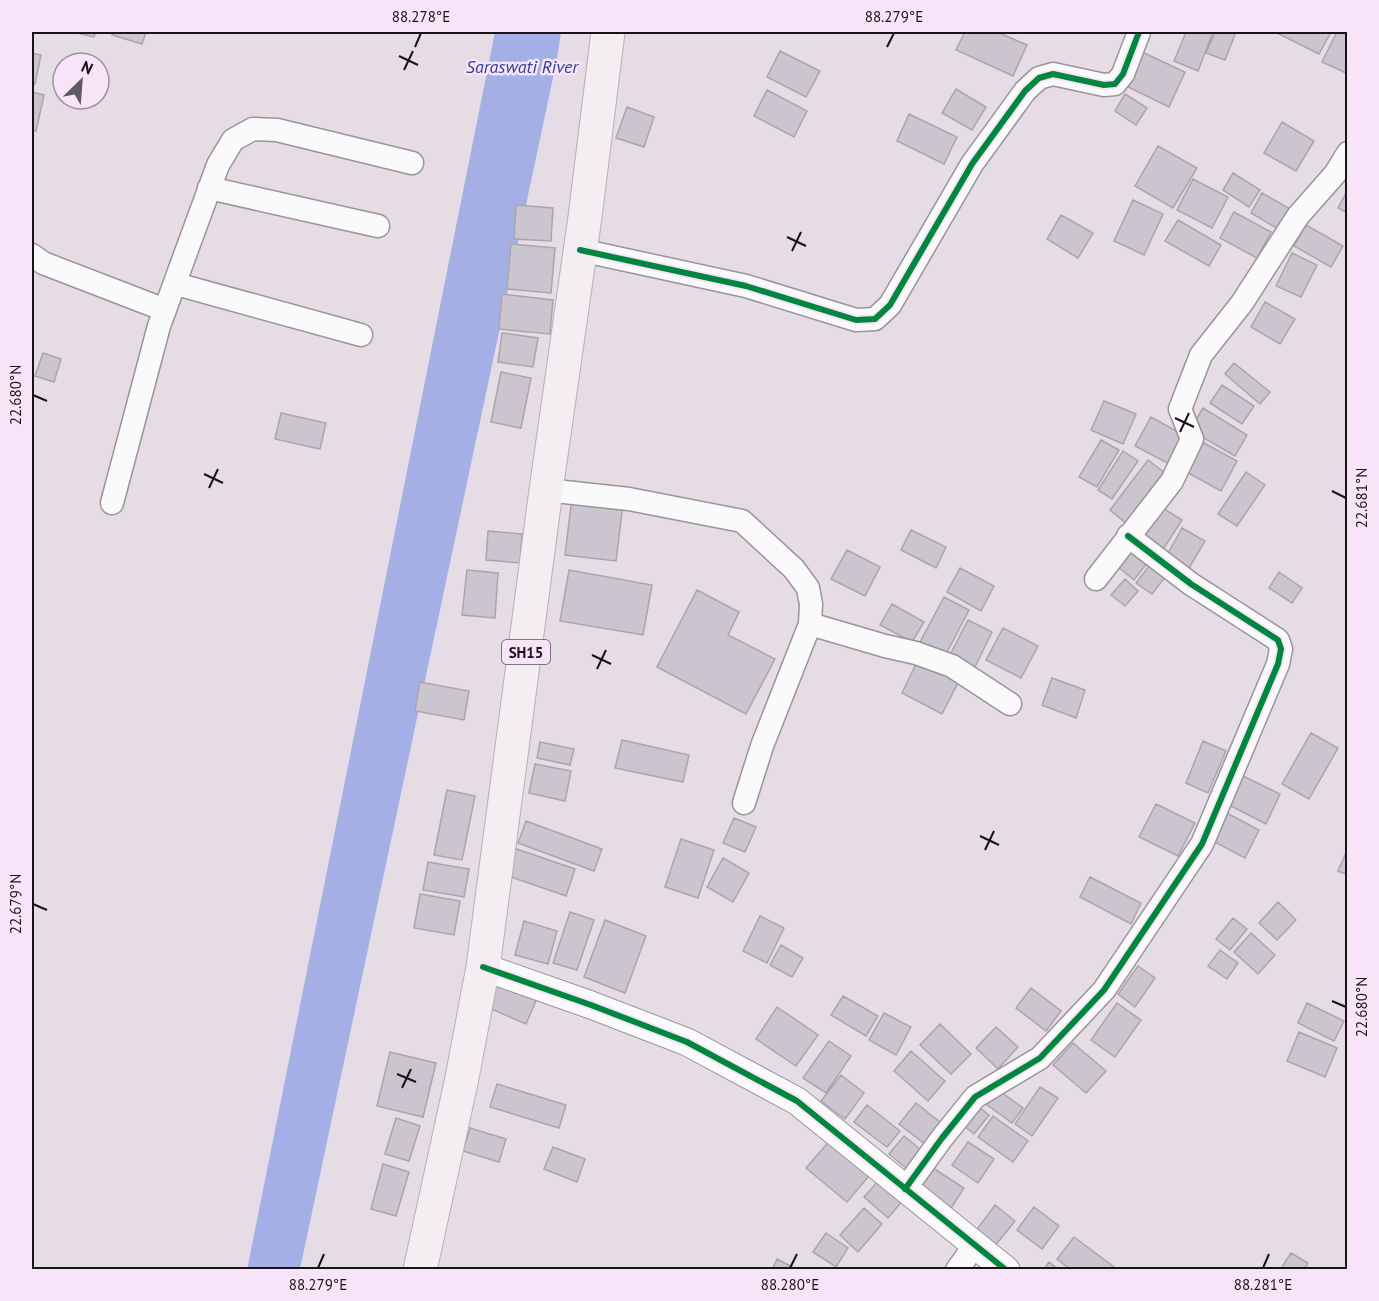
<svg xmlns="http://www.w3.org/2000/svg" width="1379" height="1301" viewBox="0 0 1379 1301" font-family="'PT Sans',sans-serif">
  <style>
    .water { fill: #a4afe5 }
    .building { fill: #cac5ce; stroke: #aaa4ad; stroke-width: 1.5 }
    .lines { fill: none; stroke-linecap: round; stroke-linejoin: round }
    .minor-casing { stroke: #9b939b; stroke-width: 25 }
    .tertiary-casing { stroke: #9b939b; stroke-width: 29 }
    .primary-casing { stroke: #bbacb5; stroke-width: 35 }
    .minor { stroke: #fbfafb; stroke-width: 22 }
    .tertiary { stroke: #fbfafb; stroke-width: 27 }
    .primary { stroke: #f4edf1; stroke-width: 33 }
    .cycleway-casing { stroke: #f8e4f8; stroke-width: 10 }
    .cycleway { stroke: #00873e; stroke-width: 6 }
    .ticks { fill: none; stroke: #191219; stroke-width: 2 }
    .labels { text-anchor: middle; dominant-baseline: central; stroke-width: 5; stroke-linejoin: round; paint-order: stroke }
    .shield { fill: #f8e4f8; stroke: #5c515c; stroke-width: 1.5 }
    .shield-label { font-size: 15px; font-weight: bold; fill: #191219 }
    .water-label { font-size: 18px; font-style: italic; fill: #324297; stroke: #f8e4f8 }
    .neatline { fill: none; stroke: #191219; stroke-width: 2 }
    .ticks-label { font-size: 15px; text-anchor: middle; fill: #191219 }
  </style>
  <rect width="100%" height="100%" fill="#e6dce6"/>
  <path class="water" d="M495 32H561L557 59 300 1269 247 1270Z"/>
  <path class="building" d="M72 32H96L94 37Z
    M113 32H146L142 44 112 35Z
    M965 32H997L1027 45 1013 76 956 50Z
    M1186 32H1213L1198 71 1174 61Z
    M1215 32H1236L1225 60 1206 53Z
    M1275 32H1331L1319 54Z
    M1337 32H1348V74L1322 62Z
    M780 51 820 71 806 97 767 77Z
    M1140 51 1185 72 1169 107 1124 85Z
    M32 53 41 55 35 84 32 83Z
    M956 89 986 107 972 130 942 113Z
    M767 90 807 111 794 137 754 116Z
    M32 92 44 95 36 131 32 130Z
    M1125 94 1147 108 1136 125 1115 111Z
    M627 107 654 117 644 147 616 138Z
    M909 114 957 137 944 164 897 141Z
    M1282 122 1314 141 1296 171 1264 153Z
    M1158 146 1197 168 1173 208 1135 186Z
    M1233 173 1260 190 1249 207 1223 190Z
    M1193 179 1228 197 1212 228 1177 210Z
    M1347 191H1348V213L1338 208Z
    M1262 193 1292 210 1280 230 1251 213Z
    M1133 200 1163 214 1144 255 1114 241Z
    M516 205 553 208 551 241 514 239Z
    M1234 212 1271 232 1257 258 1220 238Z
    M1061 215 1093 233 1078 258 1047 239Z
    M1178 220 1221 245 1209 266 1165 241Z
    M1306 225 1343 246 1331 267 1294 246Z
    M511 244 555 248 551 293 507 289Z
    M1292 253 1317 265 1301 297 1276 286Z
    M502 294 553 300 550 334 499 329Z
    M1265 302 1295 319 1280 344 1251 327Z
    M502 333 538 338 533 367 498 362Z
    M43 353 61 359 54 382 35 376Z
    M1234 363 1270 392 1260 404 1225 374Z
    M501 372 531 378 521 428 491 422Z
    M1222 385 1254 406 1242 424 1210 403Z
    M1104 401 1136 414 1123 444 1091 430Z
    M1203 408 1247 435 1235 456 1190 430Z
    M281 413 326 423 320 449 275 439Z
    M1151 417 1189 438 1173 466 1135 446Z
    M1195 438 1237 461 1221 491 1179 468Z
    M1101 440 1119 450 1097 487 1079 477Z
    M1123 451 1138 461 1112 499 1098 490Z
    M1148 460 1170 477 1131 527 1110 510Z
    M1246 472 1265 485 1237 526 1218 514Z
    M572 497 623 504 616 561 565 555Z
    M1158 505 1182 520 1162 551 1139 536Z
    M1182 528 1205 541 1188 570 1166 557Z
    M911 530 946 547 936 568 901 550Z
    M488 531 522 534 520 563 486 560Z
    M1134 544 1151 558 1134 580 1117 566Z
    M847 550 880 567 865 596 831 579Z
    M1153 561 1169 572 1152 594 1136 583Z
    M960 568 994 586 981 611 947 592Z
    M467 570 498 573 495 618 462 615Z
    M569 570 652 585 643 635 560 621Z
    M1279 572 1302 588 1292 603 1269 588Z
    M1125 579 1138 591 1125 606 1111 595Z
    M697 590 739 612 728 635 775 659 746 714 657 667Z
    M944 597 969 610 944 658 919 644Z
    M892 604 924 622 912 642 880 625Z
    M968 620 992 632 974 669 949 657Z
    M1003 628 1038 646 1021 678 986 660Z
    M919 658 960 679 942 714 902 693Z
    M1052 678 1085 690 1076 718 1042 705Z
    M420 682 469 691 464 720 415 711Z
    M1311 733 1338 748 1309 799 1282 784Z
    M622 740 689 755 683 782 615 768Z
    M1203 741 1226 751 1208 793 1186 783Z
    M540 742 574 749 570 765 537 758Z
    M535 764 571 771 565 801 529 793Z
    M1237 773 1280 794 1266 824 1223 802Z
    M447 790 475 796 462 860 434 855Z
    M1156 804 1195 823 1178 856 1139 837Z
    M1225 812 1259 830 1245 858 1211 840Z
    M734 818 756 827 745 852 723 843Z
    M526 821 602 849 594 871 518 843Z
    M681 839 714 850 698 898 665 887Z
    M514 848 575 869 566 896 505 875Z
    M1348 848V875L1338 871Z
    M723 858 749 873 733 902 707 887Z
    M428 862 469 869 464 897 423 890Z
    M1090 877 1141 903 1131 924 1080 897Z
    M420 894 460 901 454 935 414 928Z
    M1278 902 1296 920 1277 940 1259 923Z
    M570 912 594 920 577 970 553 963Z
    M760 916 784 928 767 963 743 951Z
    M1233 918 1247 929 1230 950 1216 939Z
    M605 920 646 936 625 993 584 977Z
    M524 921 557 931 548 964 515 955Z
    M1251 933 1275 955 1258 974 1234 952Z
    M781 945 803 958 792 977 770 965Z
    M1220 950 1238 963 1227 979 1208 966Z
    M1138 966 1155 978 1135 1007 1118 994Z
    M498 979 538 996 526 1024 487 1007Z
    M1031 988 1061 1011 1046 1031 1016 1008Z
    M843 996 878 1016 866 1036 831 1015Z
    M1117 1003 1141 1020 1115 1057 1091 1040Z
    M1307 1003 1344 1021 1334 1041 1298 1023Z
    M777 1007 818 1035 796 1066 756 1039Z
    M884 1013 911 1027 896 1055 869 1040Z
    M940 1024 971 1054 951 1074 920 1045Z
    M996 1027 1018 1047 998 1069 976 1048Z
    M1299 1032 1337 1048 1325 1077 1287 1061Z
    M829 1041 851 1056 826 1093 803 1078Z
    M1073 1043 1106 1071 1086 1093 1053 1065Z
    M911 1051 945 1081 928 1101 894 1071Z
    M390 1052 436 1063 423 1117 377 1106Z
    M841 1075 864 1093 845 1119 821 1101Z
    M497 1084 566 1105 559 1128 490 1107Z
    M1040 1087 1058 1098 1032 1136 1015 1124Z
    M997 1089 1023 1108 1012 1123 986 1104Z
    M973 1102 989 1115 974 1134 958 1121Z
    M916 1103 941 1123 925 1144 899 1124Z
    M867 1105 900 1131 887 1147 854 1122Z
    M993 1116 1028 1141 1013 1162 978 1137Z
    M396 1118 420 1126 409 1161 385 1154Z
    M470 1128 506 1139 499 1162 463 1151Z
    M904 1136 921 1150 906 1168 889 1154Z
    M833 1137 873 1171 847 1202 806 1168Z
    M968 1142 994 1159 978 1183 952 1165Z
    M553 1147 585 1159 577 1182 544 1169Z
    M383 1164 409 1172 396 1216 371 1209Z
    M933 1168 964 1188 948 1213 917 1193Z
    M880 1179 904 1199 888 1218 864 1197Z
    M995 1205 1015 1221 994 1247 975 1232Z
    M1034 1207 1059 1226 1042 1249 1017 1230Z
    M864 1208 882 1224 858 1252 840 1235Z
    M826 1233 848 1248 836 1267 813 1252Z
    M1074 1237 1114 1267 1112 1270H1071L1057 1259Z
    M1291 1253 1308 1263 1304 1270H1280Z
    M777 1259 798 1270H772Z
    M1049 1262 1059 1270H1043Z"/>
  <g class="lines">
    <g class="minor-casing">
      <path id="minor" d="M209 188 378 226
        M580 250 746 286 856 320 875 319 890 305 972 164 1025 91 1039 78 1053 74 1104 85 1115 84 1123 74 1139 32
        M32 255 43 263 165 310
        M176 284 361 335
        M546 490 629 499 742 521 794 569 808 588 811 604 810 624 762 746 744 803
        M112 503 159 326 218 165 233 140 253 129 277 130 412 163
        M1096 579 1172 481 1192 439 1180 409 1201 355 1242 303 1298 216 1335 174 1348 153
        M810 624 885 646 916 653 952 666 1010 704
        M905 1189 942 1138 975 1097 1040 1058 1104 990 1202 844 1278 664 1281 649 1278 640 1191 584 1128 536
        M957 1270 975 1245"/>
    </g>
    <g class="tertiary-casing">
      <path id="tertiary" d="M483 967 591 1005 687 1042 797 1101 1006 1270"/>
    </g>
    <g class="primary-casing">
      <path id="primary" d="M420 1270 462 1078 483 967 546 490 585 217 608 32"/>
    </g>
    <use href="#minor" class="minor"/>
    <use href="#tertiary" class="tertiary"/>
    <use href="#primary" class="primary"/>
    <g class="cycleway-casing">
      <path id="cycleway" d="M580 250 746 286 856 320 875 319 890 305 972 164 1025 91 1039 78 1053 74 1104 85 1115 84 1123 74 1139 32
        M483 967 591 1005 687 1042 797 1101 1006 1270
        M905 1189 942 1138 975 1097 1040 1058 1104 990 1202 844 1278 664 1281 649 1278 640 1191 584 1128 536"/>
    </g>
    <use href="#cycleway" class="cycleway"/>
  </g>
  <path class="ticks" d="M415 47 421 33M887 47 894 33M399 56 418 65M404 70 413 51M787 237 806 246M792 251 801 232M33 395 47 401M1175 418 1194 427M1180 432 1189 413M204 474 223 483M209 488 218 469M1332 491 1346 498M592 655 611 664M597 669 606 650M980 836 999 845M985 850 994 831M33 904 47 910M1332 1001 1346 1007M397 1074 416 1082M402 1088 411 1069M318 1268 324 1254M790 1268 797 1254M1263 1268 1269 1254"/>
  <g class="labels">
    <rect class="shield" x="502" y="640" width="48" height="24" rx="4.5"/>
    <g class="shield-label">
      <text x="526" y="652">SH15</text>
    </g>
    <g class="water-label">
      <text x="522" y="66">Saraswati River</text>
    </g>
  </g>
  <rect width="1379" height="1301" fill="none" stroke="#f8e4f8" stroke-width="66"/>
  <g transform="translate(81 81) rotate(25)"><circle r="28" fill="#f8e4f8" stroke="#9f909f" stroke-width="1.5"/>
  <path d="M0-4.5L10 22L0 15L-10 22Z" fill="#615961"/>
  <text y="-9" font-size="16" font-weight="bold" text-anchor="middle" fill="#191219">N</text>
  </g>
  <rect x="33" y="33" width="1313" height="1235" class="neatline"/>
  <g class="ticks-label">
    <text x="421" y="22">88.278°E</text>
    <text x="894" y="22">88.279°E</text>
    <text transform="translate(16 395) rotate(-90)" y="5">22.680°N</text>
    <text transform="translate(1362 498) rotate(-90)" y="5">22.681°N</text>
    <text transform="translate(16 904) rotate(-90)" y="5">22.679°N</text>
    <text transform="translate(1362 1007) rotate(-90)" y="5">22.680°N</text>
    <text x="318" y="1290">88.279°E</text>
    <text x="790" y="1290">88.280°E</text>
    <text x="1263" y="1290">88.281°E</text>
  </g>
</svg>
